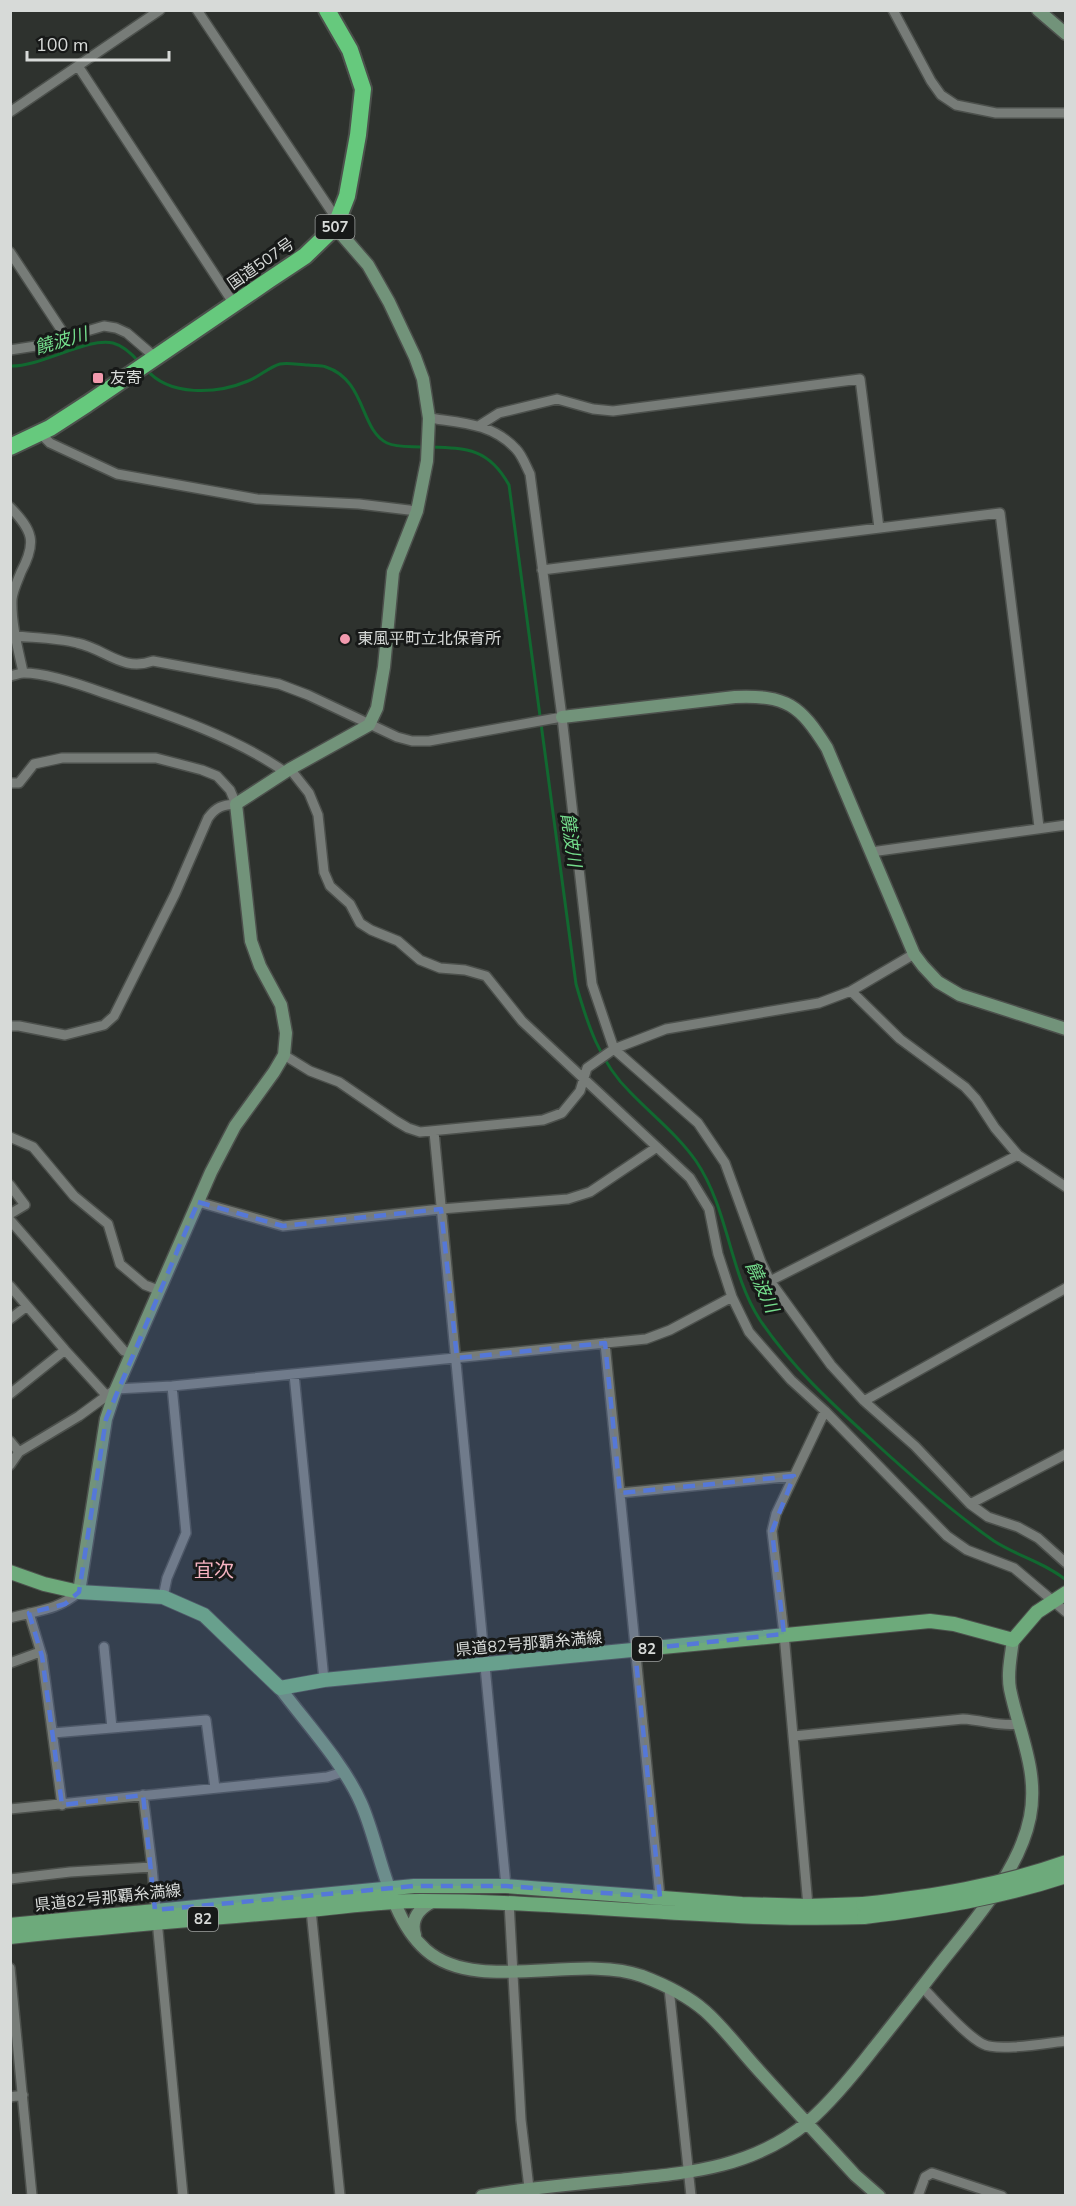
<svg xmlns="http://www.w3.org/2000/svg" width="1076" height="2206" viewBox="0 0 1076 2206" font-family="'Nunito Sans','Noto Sans JP',sans-serif">
  <style>
    .lines { fill: none; stroke-linecap: round; stroke-linejoin: round }
    .stream { stroke: #116930; stroke-width: 3 }
    .street-casing { stroke: #4c504c; stroke-width: 12 }
    .secondary-casing { stroke: #4c504c; stroke-width: 15 }
    .primary-casing { stroke: #4c504c; stroke-width: 16 }
    .highway-casing { stroke: #4c504c; stroke-width: 20 }
    .street { stroke: #777c78; stroke-width: 9 }
    .secondary { stroke: #72937a; stroke-width: 12 }
    .primary { stroke: #6daa7b; stroke-width: 14 }
    .highway { stroke: #66c97d; stroke-width: 16 }
    .primary-bridge-casing { stroke: #4c504c; stroke-width: 16; stroke-linecap: butt }
    .primary-bridge { stroke: #6daa7b; stroke-width: 14 }
    .marked { fill: #5578d8; fill-opacity: 0.2; stroke: #5578d8; stroke-width: 4.5; stroke-dasharray: 12 8; stroke-linejoin: round }
    .poi-dot { fill: #f29aae; stroke: #171918; stroke-width: 2 }
    .labels { text-anchor: middle; dominant-baseline: central; stroke-width: 6; stroke-linejoin: round; paint-order: stroke }
    .shield { fill: #171918; stroke: #9da09e; stroke-width: 1.5 }
    .shield-label { font-size: 15px; font-weight: bold; fill: #d7dad8 }
    .street-label { font-size: 16px; fill: #d7dad8; stroke: #171918 }
    .poi-label { font-size: 16px; fill: #d7dad8; stroke: #171918; text-anchor: start }
    .water-label { font-size: 18px; font-style: italic; fill: #74dd8c; stroke: #171918 }
    .quarter-label { font-size: 20px; fill: #f6b3c1; stroke: #171918 }
  </style>
  <rect width="100%" height="100%" fill="#2e322e"/>
  <g class="lines">
    <path class="stream" d="M10 366C41 367 87 337 113 343 124 346 132 354 139 362
      M146 369C169 397 217 394 248 381 259 377 269 367 280 364 288 362 300 365 308 365 313 366 321 365 326 367 366 380 360 430 387 443 397 448 413 446 423 447
      M430 447C468 448 489 449 509 485L576 984C587 1023 600 1063 630 1092 652 1115 677 1134 696 1161 729 1210 729 1272 760 1320 791 1366 831 1403 872 1440 910 1475 951 1511 994 1541 1017 1556 1044 1562 1066 1580"/>
    <g class="street-casing">
      <path id="street" d="M197 10 338 221
        M893 10 931 81 941 95 956 105 996 113H1066
        M78 66 234 304
        M10 112 160 10
        M10 252 66 337
        M10 350 36 346 104 326 116 328 127 333 155 357
        M429 418C462 423 492 423 516 449 522 455 526 466 530 474L562 717 592 984 614 1049 698 1123 725 1163 761 1262 770 1281 831 1365 864 1401 915 1446 970 1504 988 1517 1018 1527 1038 1538 1066 1563
        M480 425 499 413 557 399 593 409 613 411 860 379 879 528
        M40 433 50 443 117 474 257 499 359 504 417 511
        M10 507C33 531 37 542 21 572 18 580 13 590 12 599 11 623 18 649 23 672
        M542 570 1000 513 1039 827
        M15 636C36 638 57 638 77 643 106 649 122 672 153 661L279 684 308 695 397 737 412 741H429L562 717
        M10 676C15 675 20 673 24 673 47 673 82 685 104 693 163 713 234 736 285 772
        M290 769 309 793 318 815 324 872 330 886 350 904 360 923 371 930 398 941 420 960 440 968 465 970 486 976 522 1021 690 1178 709 1209 718 1254 732 1297 749 1332 791 1380 825 1411 947 1536 967 1550 1014 1568 1066 1612
        M10 783H19L34 764 62 758H156L202 770 217 776 230 790 236 804C222 805 216 807 208 818L175 894 114 1016 104 1025 65 1035 19 1026H10
        M871 852 1066 825
        M851 991 900 1039 965 1087 976 1099 995 1128 1018 1155 1066 1187
        M284 1055 310 1071 339 1082 396 1121 408 1128 420 1132 543 1120 562 1113 580 1091 587 1068 614 1049 666 1029 819 1003 851 991 914 954
        M434 1132 506 1886
        M10 1137 33 1147 74 1196 108 1224 120 1264 145 1285 158 1290
        M10 1185 25 1205 10 1214
        M198 1202 283 1226 441 1209 568 1199 590 1192 657 1147
        M10 1220 124 1351 130 1353
        M770 1281 1018 1155
        M10 1286 65 1350 106 1395
        M10 1319 27 1306
        M605 1343 660 1897
        M294 1374 324 1680
        M10 1394 65 1350
        M864 1401 1066 1288
        M10 1441 19 1452
        M10 1465 19 1452 79 1416 116 1389 172 1386 646 1339 670 1330 732 1297
        M620 1493 794 1476
        M970 1504 1066 1454
        M163 1597 167 1578 186 1533 172 1386
        M29 1613 42 1656 62 1805
        M10 1618C38 1610 56 1611 79 1592
        M104 1647 112 1728
        M10 1663 40 1652
        M53 1733 206 1720 215 1788
        M794 1736 963 1719C983 1720 1000 1727 1020 1724
        M143 1795 152 1867 183 2196
        M10 1809 327 1777 343 1772
        M10 1879 70 1872 152 1867
        M509 1902 521 2120 529 2188
        M808 1906 784 1634 772 1531 776 1514 825 1411
        M311 1910 340 2196
        M10 1968 32 2196
        M922 1987C937 2002 966 2036 983 2044 998 2052 1047 2043 1066 2041
        M669 1988 691 2196
        M10 2097 23 2095
        M918 2196 925 2177 932 2173 1002 2196"/>
    </g>
    <g class="secondary-casing">
      <path id="secondary" d="M1038 10 1066 34
        M562 717 735 697C787 695 800 705 827 748L914 954 923 966 938 982 960 995 1066 1029
        M79 1592 106 1419 116 1389 211 1172 235 1126 274 1072 284 1055 286 1033 281 1005 260 966 251 941 236 804 290 769 369 725 377 708 384 667 393 572 417 511 427 461 429 418 423 379 415 357 389 302 368 265 335 227
        M280 1688C306 1723 344 1764 361 1803 381 1848 387 1916 426 1950 477 1995 578 1953 642 1976 663 1984 688 1996 705 2011 723 2027 738 2047 754 2065 787 2102 821 2138 855 2175L879 2196
        M415 1935C410 1919 419 1908 434 1901
        M482 2196C527 2188 572 2184 617 2180 687 2173 751 2169 808 2122 833 2100 854 2074 874 2048 895 2022 915 1996 936 1969 970 1925 1019 1873 1030 1817 1039 1771 1019 1733 1010 1689 1007 1673 1011 1656 1013 1640"/>
    </g>
    <g class="primary-casing">
      <path id="primary" d="M10 1572 44 1584 79 1592 163 1597 204 1615 280 1688 324 1680 930 1621 954 1624 1013 1640 1037 1612 1066 1593
        M10 1925 414 1886H506L742 1904 808 1906 863 1904
        M10 1937C105 1927 200 1919 295 1911 337 1908 379 1901 421 1901 569 1901 716 1922 864 1917"/>
    </g>
    <g class="highway-casing">
      <path id="highway" d="M10 447 50 428 87 404 269 280 305 256 335 227 347 196 358 135 363 89 350 50 327 10"/>
    </g>
    <use href="#street" class="street"/>
    <use href="#secondary" class="secondary"/>
    <use href="#primary" class="primary"/>
    <use href="#highway" class="highway"/>
    <g class="primary-bridge-casing">
      <path id="primary-bridge" d="M863 1904C934 1896 998 1886 1066 1862
        M864 1917C936 1908 996 1899 1066 1876"/>
    </g>
    <use href="#primary-bridge" class="primary-bridge"/>
  </g>
  <path class="marked" d="M198 1202 283 1226 441 1209 457 1358 605 1343 620 1493 794 1476 772 1531 784 1634 635 1650 660 1897 506 1886H414L155 1910 143 1795 62 1805 42 1656 29 1613 65 1604 79 1592 106 1419Z"/>
  <g class="poi-dot">
    <rect x="92" y="372" width="12" height="12" rx="3"/>
    <circle cx="345" cy="639" r="6"/>
  </g>
  <g class="labels">
    <g class="shield">
      <rect x="315.5" y="215" width="39" height="24" rx="4.5"/>
      <rect x="632" y="1637" width="30" height="24" rx="4.5"/>
      <rect x="188" y="1907" width="30" height="24" rx="4.5"/>
    </g>
    <g class="shield-label">
      <text x="335" y="227">507</text>
      <text x="647" y="1649">82</text>
      <text x="203" y="1919">82</text>
    </g>
    <g class="street-label">
      <text transform="translate(261 264) rotate(-35)">国道507号</text>
      <text transform="translate(529 1644) rotate(-5)">県道82号那覇糸満線</text>
      <text transform="translate(108 1898) rotate(-6)">県道82号那覇糸満線</text>
    </g>
    <g class="poi-label">
      <text x="110" y="378">友寄</text>
      <text x="357" y="639">東風平町立北保育所</text>
    </g>
    <g class="water-label">
      <text transform="translate(61 341) rotate(-16)">饒波川</text>
      <text transform="translate(571 840) rotate(82)">饒波川</text>
      <text transform="translate(762 1287) rotate(66)">饒波川</text>
    </g>
    <g class="quarter-label">
      <text x="214" y="1570">宜次</text>
    </g>
  </g>
  <rect width="1076" height="2206" fill="none" stroke="#d7dad8" stroke-width="24"/>
  <path d="M27 51v9h142v-9" fill="none" stroke="#d7dad8" stroke-width="3"/>
  <text x="36" y="51" font-size="18" fill="#d7dad8" stroke="#171918" stroke-width="4.5" paint-order="stroke">100 m</text>
</svg>
